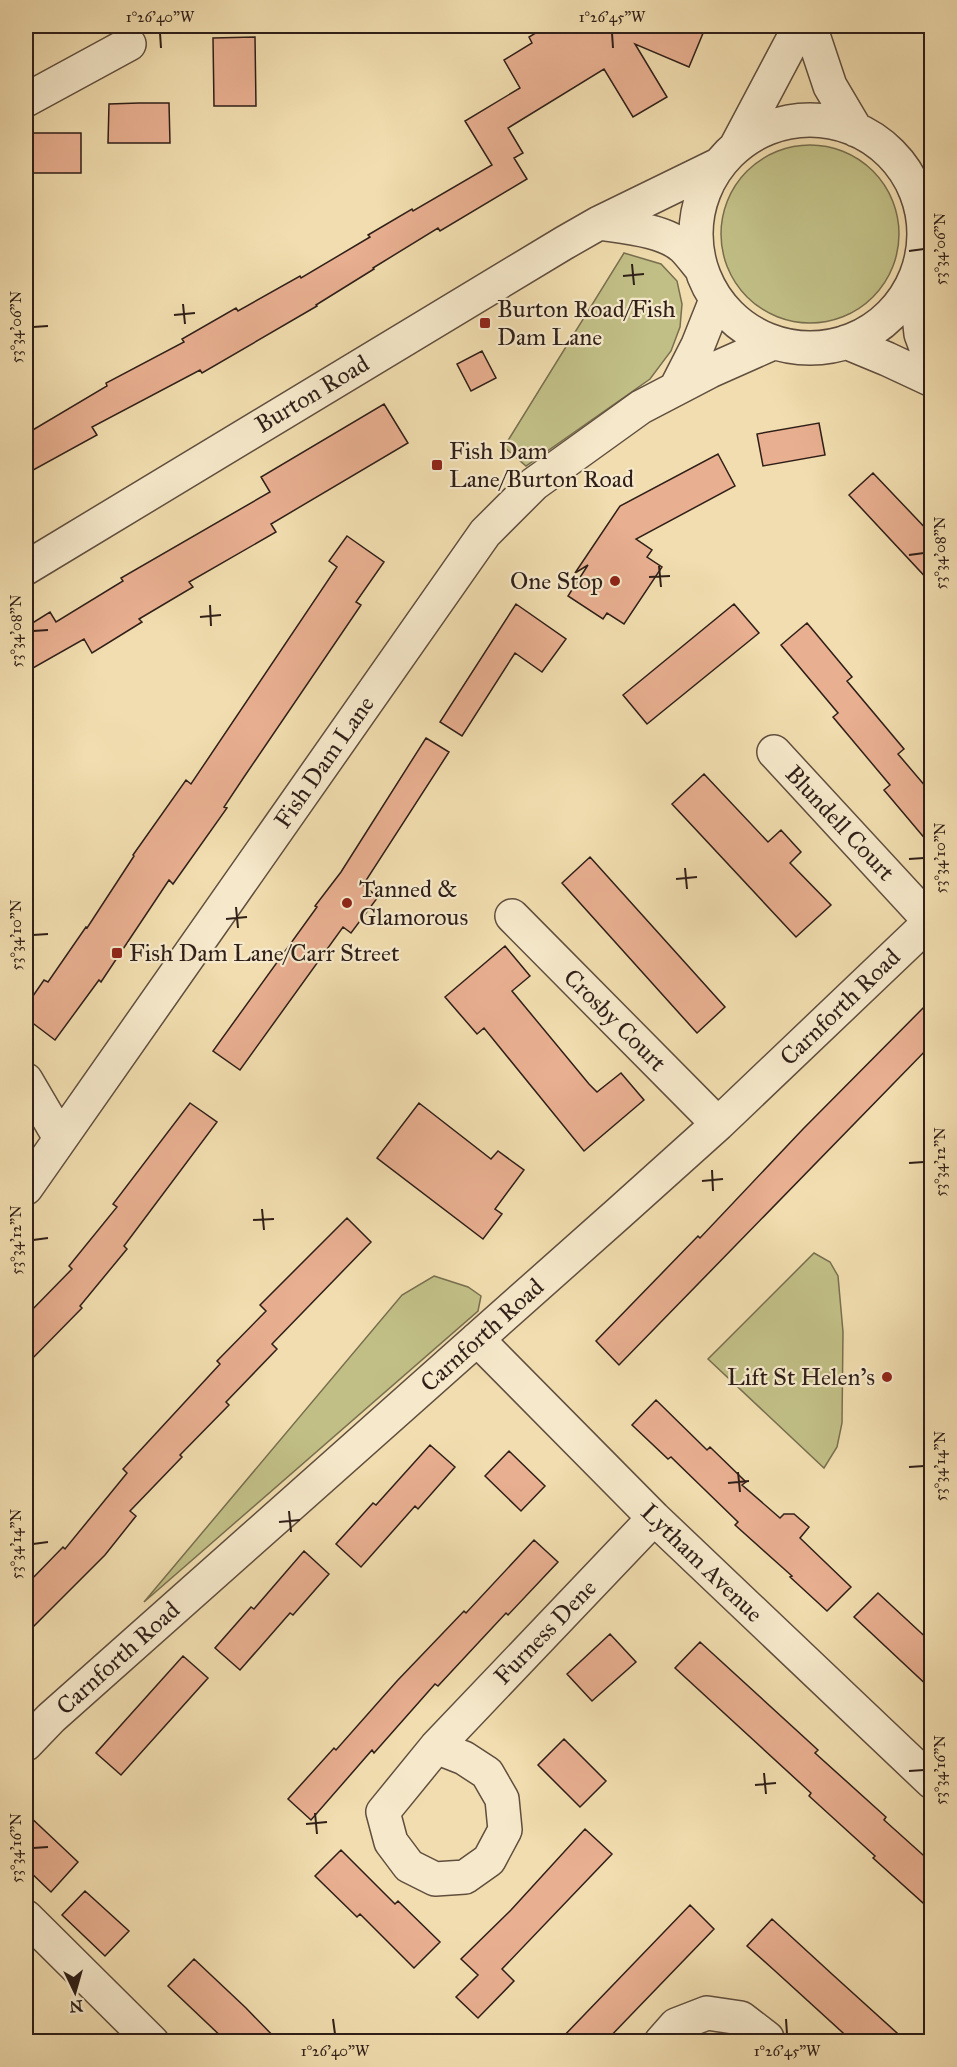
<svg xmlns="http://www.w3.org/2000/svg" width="957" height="2067" viewBox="0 0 957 2067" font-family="'IM FELL Great Primer',serif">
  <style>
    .green { fill: #c1bf86; stroke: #786f4f; stroke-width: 1.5 }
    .building { fill: #e8af90; stroke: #2f1f18; stroke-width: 1.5 }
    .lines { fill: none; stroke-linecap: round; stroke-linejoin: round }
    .minor-casing { stroke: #604e3e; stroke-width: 36 }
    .minor { stroke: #f6e9cb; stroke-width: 33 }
    .ticks { fill: none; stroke: #2f1f18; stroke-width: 2 }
    .poi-dot { fill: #8f2418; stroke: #f6e9cb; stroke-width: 2 }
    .labels { text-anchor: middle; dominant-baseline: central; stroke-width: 4.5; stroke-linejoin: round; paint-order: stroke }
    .poi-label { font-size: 24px; fill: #2f1f18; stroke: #f6e9cb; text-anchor: start }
    .street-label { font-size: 24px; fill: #2f1f18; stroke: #f6e9cb }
    .neatline { fill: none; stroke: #2f1f18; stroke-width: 2 }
    .ticks-label { font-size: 15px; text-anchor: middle; fill: #2f1f18 }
  </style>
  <rect width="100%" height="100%" fill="#f1ddaf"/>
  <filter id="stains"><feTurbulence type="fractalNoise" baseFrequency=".00333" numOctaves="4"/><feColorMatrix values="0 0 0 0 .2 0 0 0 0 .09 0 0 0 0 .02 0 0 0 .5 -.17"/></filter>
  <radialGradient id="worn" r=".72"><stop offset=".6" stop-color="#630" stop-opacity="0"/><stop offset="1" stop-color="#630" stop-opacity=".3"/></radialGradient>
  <path class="green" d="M721 234a89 89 0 1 1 178 0a89 89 0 1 1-178 0Z
    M624 253 661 264 677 281 682 304 680 327 671 351 650 379 526 466 504 447Z
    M814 1253 830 1262 838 1276 843 1332 842 1423 837 1447 824 1468 708 1359Z
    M434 1276 468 1287 481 1296 478 1311 144 1602 402 1295Z"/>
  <path class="building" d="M547 26H706L689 67 635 44 667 97 633 117 604 69 508 128 523 153 514 158 527 179 440 231 438 228 373 268 374 269 316 305 317 306 202 373 200 370 92 427 97 435 26 474V434L107 386 106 383 184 342 182 339 236 308 238 311 300 276 301 278 370 237 368 235 412 209 413 211 492 165 465 121 520 88 504 60 532 43 529 37Z
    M255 37 256 106H214L213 38Z
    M139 103H169L170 143H108L109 104Z
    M26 133H81V173H26Z
    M482 351 496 378 471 391 457 364Z
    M384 404 408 443 271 524 276 532 189 582 193 587 139 619 142 622 92 653 84 639 26 672V627L50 612 56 622 123 581 121 578 270 492 261 477Z
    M819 423 825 455 763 466 757 434Z
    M718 454 735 486 636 539 652 550 647 557 662 567 624 624 607 613 603 619 568 596 588 565 575 573 620 506Z
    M873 473 932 535V584L849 495Z
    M347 536 384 562 356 602 361 605 244 777 224 807 227 808 173 884 169 880 101 982 99 980 55 1040 26 1018V1006L44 980 48 982 86 927 87 928 134 856 133 855 186 780 191 784 337 567 329 561Z
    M516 604 566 639 542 672 515 653 462 736 440 722Z
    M734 604 759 633 647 724 623 695Z
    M807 623 852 677 847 681 904 749 898 754 932 794V847L884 790 890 785 833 717 838 713 781 645Z
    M426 738 449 752 363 885 378 897 351 933 343 927 240 1070 213 1051 317 907 315 906 341 872Z
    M704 774 768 842 781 830 801 852 790 863 831 905 796 937 672 804Z
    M590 857 725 1007 697 1033 562 883Z
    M505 946 530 976 512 991 589 1084 597 1092 621 1073 644 1100 584 1151 484 1028 477 1034 445 997Z
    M932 999V1044L619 1365 596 1341 698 1236 700 1238 803 1129Z
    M190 1103 217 1122 124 1246 127 1249 80 1306 82 1308 26 1365V1316L72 1269 69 1266 117 1207 113 1204Z
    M419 1103 491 1159 498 1151 524 1170 495 1209 502 1214 483 1239 377 1158Z
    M347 1218 371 1242 272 1344 277 1349 226 1402 229 1405 180 1455 182 1457 130 1511 136 1516 105 1555 26 1634V1585L63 1547 65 1549 127 1473 123 1469 220 1364 217 1361 266 1311 260 1305Z
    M656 1400 707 1450 710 1447 746 1482 742 1485 780 1518 784 1514H794L809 1527 800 1538 851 1587 827 1611 790 1577 792 1576 735 1525 738 1522 704 1489 671 1457 668 1459 632 1425Z
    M430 1445 455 1467 418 1509 415 1506 361 1567 336 1544 373 1503 376 1505Z
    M509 1451 545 1486 521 1511 485 1476Z
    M534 1540 558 1562 508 1615 506 1613 438 1686 435 1684 374 1753 372 1750 311 1820 288 1799 334 1748 336 1750 397 1681 464 1611 466 1613Z
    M304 1551 329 1574 293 1615 290 1613 240 1670 215 1648 251 1607 254 1609Z
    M878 1593 932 1643V1690L854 1617Z
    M610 1634 636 1662 592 1701 567 1674Z
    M700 1642 818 1750 815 1753 886 1817 884 1820 932 1863V1911L873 1858 875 1856 809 1796 811 1793 675 1668Z
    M183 1656 208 1678 121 1775 96 1753Z
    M564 1739 606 1781 580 1807 538 1765Z
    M26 1813 78 1862 51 1892 26 1868Z
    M585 1829 612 1854 502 1969 514 1981 478 2018 456 1997 478 1975 461 1959 511 1910Z
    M341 1850 395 1904 398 1901 440 1942 414 1968 360 1914 357 1917 315 1876Z
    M85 1891 129 1931 105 1956 62 1915Z
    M690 1905 714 1929 630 2016 605 2042H558Z
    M772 1919 833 1975 907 2042H853L774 1970 747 1946Z
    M194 1959 246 2008 279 2042H227L168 1986Z"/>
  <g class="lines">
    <g class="minor-casing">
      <path id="minor" d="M810 26 830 86 856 130
        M26 100 129 44
        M696 234a114 114 0 1 1 228 0a114 114 0 1 1-228 0Z
        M737 145 800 26
        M599 223C625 227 665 230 684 248 690 254 695 261 700 267
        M915 279 921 334 932 364
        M846 342 887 359 932 380
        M676 388 698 345 716 300
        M26 568 564 243 599 223 718 165
        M774 752 930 921
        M512 916 718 1124
        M26 1080 60 1138
        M26 1188 485 533 534 484 641 407 710 371 773 343
        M477 1339 654 1518 932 1782
        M26 1744 51 1718 619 1213 718 1124 932 920
        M436 1747 464 1758 487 1773 502 1799 505 1830 489 1860 465 1877 435 1879 409 1866 391 1842 383 1812 436 1747 654 1518
        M26 1917 152 2042
        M661 2042 676 2025 707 2013 741 2018 767 2038 768 2042"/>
    </g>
    <use href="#minor" class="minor"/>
  </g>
  <path class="ticks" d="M160 33 161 48M612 33 613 48M909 251 924 249M632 264 634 285M623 276 644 274M183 304 185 324M174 315 195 313M33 327 48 326M909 555 924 553M659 566 661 587M649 577 670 576M210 605 211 626M200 617 221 615M33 631 48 630M909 859 924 858M685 868 687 889M676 879 697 877M236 907 238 928M226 919 247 917M33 935 48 934M909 1163 924 1162M712 1170 713 1191M702 1181 723 1179M262 1209 264 1230M253 1220 274 1219M33 1240 48 1238M909 1467 924 1466M738 1472 740 1492M728 1483 749 1481M289 1511 291 1532M279 1522 300 1520M33 1544 48 1542M909 1771 924 1770M764 1773 766 1794M755 1785 776 1783M315 1813 317 1834M306 1824 327 1822M33 1848 48 1847M333 2019 335 2034M786 2019 787 2034"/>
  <g class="poi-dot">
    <rect x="479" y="317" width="12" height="12" rx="3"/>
    <rect x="431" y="459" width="12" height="12" rx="3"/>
    <circle cx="615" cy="581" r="6"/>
    <circle cx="347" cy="903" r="6"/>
    <rect x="111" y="947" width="12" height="12" rx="3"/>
    <circle cx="887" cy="1377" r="6"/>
  </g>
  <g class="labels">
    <g class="poi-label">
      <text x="497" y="309">Burton Road/Fish<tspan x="497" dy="28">Dam Lane</tspan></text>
      <text x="449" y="451">Fish Dam<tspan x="449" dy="28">Lane/Burton Road</tspan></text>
      <text x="603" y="581" text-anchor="end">One Stop</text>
      <text x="359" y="889">Tanned &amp;<tspan x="359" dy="28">Glamorous</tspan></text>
      <text x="129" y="953">Fish Dam Lane/Carr Street</text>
      <text x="875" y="1377" text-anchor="end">Lift St Helen's</text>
    </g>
    <g class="street-label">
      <text transform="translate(312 394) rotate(-31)">Burton Road</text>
      <text transform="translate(324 762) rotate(-55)">Fish Dam Lane</text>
      <text transform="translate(840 823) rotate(47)">Blundell Court</text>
      <text transform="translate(840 1007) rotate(-44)">Carnforth Road</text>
      <text transform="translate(615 1020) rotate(45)">Crosby Court</text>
      <text transform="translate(482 1335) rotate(-42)">Carnforth Road</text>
      <text transform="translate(702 1563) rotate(44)">Lytham Avenue</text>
      <text transform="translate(545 1632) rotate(-46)">Furness Dene</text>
      <text transform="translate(118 1658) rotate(-42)">Carnforth Road</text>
    </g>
  </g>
  <rect width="957" height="2067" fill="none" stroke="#f1ddaf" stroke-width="66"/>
  <g transform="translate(75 1992) rotate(175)" stroke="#f6e9cb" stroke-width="4.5" paint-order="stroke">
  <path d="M0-4.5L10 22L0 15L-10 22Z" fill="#2f1f18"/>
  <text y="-9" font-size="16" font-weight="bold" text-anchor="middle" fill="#2f1f18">N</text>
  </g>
  <rect x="33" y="33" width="891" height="2001" class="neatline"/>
  <g class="ticks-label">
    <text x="160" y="22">1°26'40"W</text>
    <text x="612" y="22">1°26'45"W</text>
    <text transform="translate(940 249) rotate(-90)" y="5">53°34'06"N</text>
    <text transform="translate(16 327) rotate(-90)" y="5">53°34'06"N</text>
    <text transform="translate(940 553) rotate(-90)" y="5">53°34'08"N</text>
    <text transform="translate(16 631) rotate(-90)" y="5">53°34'08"N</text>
    <text transform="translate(940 858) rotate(-90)" y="5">53°34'10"N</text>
    <text transform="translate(16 935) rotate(-90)" y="5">53°34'10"N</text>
    <text transform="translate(940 1162) rotate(-90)" y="5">53°34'12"N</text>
    <text transform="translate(16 1240) rotate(-90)" y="5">53°34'12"N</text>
    <text transform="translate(940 1466) rotate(-90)" y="5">53°34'14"N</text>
    <text transform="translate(16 1544) rotate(-90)" y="5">53°34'14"N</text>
    <text transform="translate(940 1770) rotate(-90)" y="5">53°34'16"N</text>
    <text transform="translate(16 1848) rotate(-90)" y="5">53°34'16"N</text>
    <text x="335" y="2056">1°26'40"W</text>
    <text x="787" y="2056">1°26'45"W</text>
  </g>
  <rect width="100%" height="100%" filter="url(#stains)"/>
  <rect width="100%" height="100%" fill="url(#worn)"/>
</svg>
